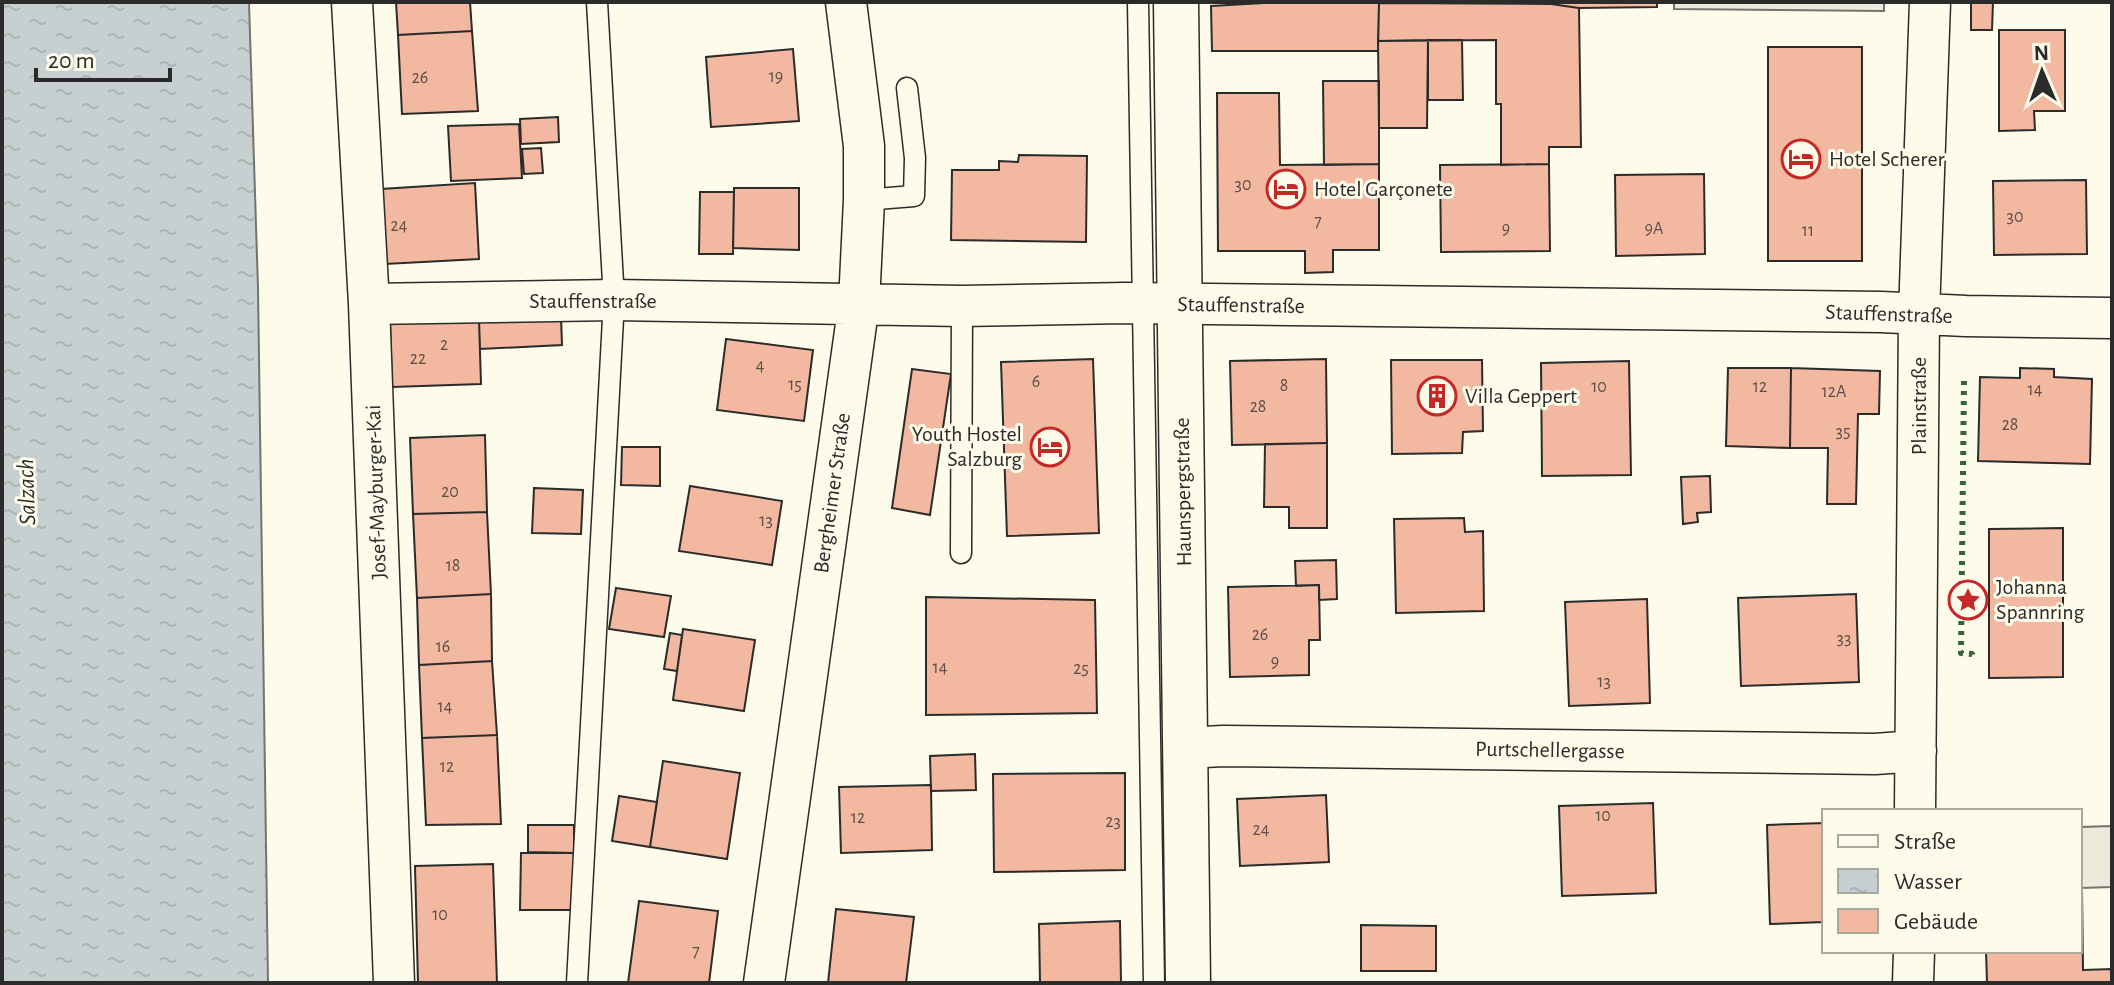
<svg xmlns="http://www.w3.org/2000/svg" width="2114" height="985" viewBox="0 0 2114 985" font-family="'Alegreya Sans',sans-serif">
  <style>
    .parking { fill: #eceadb; stroke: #74746e; stroke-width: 2 }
    .water { fill: url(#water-ripples); stroke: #74746e; stroke-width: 2 }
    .building { fill: #f2b8a0; stroke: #2b2b2b; stroke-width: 2 }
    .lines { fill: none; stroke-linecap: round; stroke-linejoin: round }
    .service-casing { stroke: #2b2b2b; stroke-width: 23 }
    .minor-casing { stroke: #2b2b2b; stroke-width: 43 }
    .tertiary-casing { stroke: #2b2b2b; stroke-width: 47 }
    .service { stroke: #fdfbea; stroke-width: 20 }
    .minor { stroke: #fdfbea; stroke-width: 40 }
    .tertiary { stroke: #fdfbea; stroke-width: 44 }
    .hedge { stroke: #34623c; stroke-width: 6; stroke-dasharray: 4 6; stroke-linecap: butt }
    .labels { text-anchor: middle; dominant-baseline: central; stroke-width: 6; stroke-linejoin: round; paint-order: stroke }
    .number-label { font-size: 18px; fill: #5d4e48 }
    .poi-label { font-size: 22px; fill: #2b2b2b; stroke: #fdfbea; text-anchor: start }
    .street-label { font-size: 22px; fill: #2b2b2b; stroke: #fdfbea }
    .water-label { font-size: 24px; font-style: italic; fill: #2b2b2b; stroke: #fdfbea }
  </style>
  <defs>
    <pattern id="water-ripples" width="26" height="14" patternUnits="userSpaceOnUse" patternTransform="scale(2)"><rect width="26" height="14" fill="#c7d0d0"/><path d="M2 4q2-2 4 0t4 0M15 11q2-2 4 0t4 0" fill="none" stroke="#abb3b3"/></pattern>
  </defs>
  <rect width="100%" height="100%" fill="#fdfbea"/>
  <path class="parking" d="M1674 2H1884V11L1674 9Z
    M2112 826V887L2080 888V827Z"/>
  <path class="water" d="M2 2H249L258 289 268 983H2Z"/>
  <path class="building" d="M396 2H470L472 31 398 35Z
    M1379 2H1551V4Z
    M1551 2H1657V7L1579 8 1551 4Z
    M1971 2H1993L1992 30H1971Z
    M1264 3H1379L1378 51H1212L1211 6Z
    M1379 3 1551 4 1579 8 1581 147H1549V164L1501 165V104H1496V40L1378 41Z
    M1999 30H2065V111H2034L2035 130 1999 131Z
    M472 31 478 111 402 114 398 35Z
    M1428 40 1427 128H1379L1378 41Z
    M1428 40H1462L1463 100H1428Z
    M1768 47H1862V261H1768Z
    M793 49 799 121 711 127 706 57Z
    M1323 81H1379V164L1324 165Z
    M1217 93H1279L1280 165 1379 164V250H1333V272L1305 273V251H1218Z
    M558 117 559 142 521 144 520 119Z
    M519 124 522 178 451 181 448 126Z
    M541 148 543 173 524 174 522 149Z
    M1019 155 1087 156 1086 242 951 240 952 170H999V161L1018 162Z
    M1549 164 1550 251 1441 252 1440 165Z
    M1704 174 1705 254 1616 256 1615 175Z
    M2086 180 2087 254 1994 255 1993 181Z
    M475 183 479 259 385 264 381 189Z
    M734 188H799V250L733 248Z
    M700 192H734L733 254H699Z
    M561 317 562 345 480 349 479 320Z
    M479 320 481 384 392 387 390 323Z
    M726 339 813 350 804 421 717 410Z
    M1093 359 1099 533 1007 536 1001 362Z
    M1326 359 1327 443 1232 445 1230 361Z
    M1391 360H1482L1483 431 1463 432 1462 453 1392 454Z
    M1629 361 1631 475 1542 476 1541 363Z
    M1728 368H1791L1790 448 1726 446Z
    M1791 368 1880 371 1879 414H1858L1856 504H1827L1828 448H1790Z
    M2020 368 2054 369V377L2092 379 2090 464 1978 461 1980 377 2020 378Z
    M912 369 951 374 930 515 892 508Z
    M485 435 487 512 413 514 410 438Z
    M1327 443V528H1289V507H1264L1265 444Z
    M622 447H660V486L621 485Z
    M1710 476 1711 512 1697 513 1698 522 1683 524 1681 477Z
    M690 486 782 501 772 565 679 551Z
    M534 488 583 490 581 534 532 533Z
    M487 512 491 594 417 598 413 514Z
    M1464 518 1465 532 1483 531 1484 611 1396 613 1394 519Z
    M2063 528V677L1989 678V529Z
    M1336 560 1337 599 1319 600V585L1296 586 1295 561Z
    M1319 585 1320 640H1309V675L1230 677 1228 587Z
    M616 588 671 596 664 637 609 629Z
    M491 594 492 661 419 665 417 598Z
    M1856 594 1859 682 1741 686 1738 598Z
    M926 597 1095 600 1097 713 926 715Z
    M1647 599 1650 703 1569 706 1565 602Z
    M683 629 755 640 744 711 673 700Z
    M670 633 682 635 677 671 664 669Z
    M492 661 497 735 422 738 419 665Z
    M497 735 501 824 426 825 422 738Z
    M975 754 976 790 931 791 930 756Z
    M663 761 740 773 727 859 650 847Z
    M1125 773V870L994 872 993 774Z
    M931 785 932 850 841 853 839 787Z
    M1326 795 1329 862 1240 866 1237 799Z
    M619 796 657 802 650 847 612 841Z
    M1653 803 1656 893 1562 896 1559 806Z
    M1824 823V922L1770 924 1767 825Z
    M528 825H574V853L528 852Z
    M521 853H574L573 910H520Z
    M493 864 497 983H418L415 866Z
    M2080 888H2082L2083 970 2112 969V983H1987L1986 951H2080Z
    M639 901 718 911 709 983H628Z
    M836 909 914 917 906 983H828Z
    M1120 921 1121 983H1040L1039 924Z
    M1361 925 1436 926V971H1361Z"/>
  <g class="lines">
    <g class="service-casing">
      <path id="service" d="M1138 2 1154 983
        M864 200 914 196 915 158 907 88
        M961 553 962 306
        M577 983 614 300 597 2"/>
    </g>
    <g class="minor-casing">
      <path id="minor" d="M352 2 369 304 394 983
        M369 304 614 300 962 306 1125 303 1881 312 1966 316 2112 318
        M1185 748 1223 746 1875 754 1916 751
        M1915 811 1919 314 1930 2
        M764 983 859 303 864 200V146L846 2
        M1913 983 1914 951"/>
    </g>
    <g class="tertiary-casing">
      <path id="tertiary" d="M1176 2 1188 983"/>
    </g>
    <use href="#service" class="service"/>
    <use href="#minor" class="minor"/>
    <use href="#tertiary" class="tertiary"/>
    <path class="hedge" d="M1964 381 1961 653 1972 654 1974 660"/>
  </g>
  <defs>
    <g id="hotel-ring" transform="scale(2)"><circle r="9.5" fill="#fdfbea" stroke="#c62828" stroke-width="1.5"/><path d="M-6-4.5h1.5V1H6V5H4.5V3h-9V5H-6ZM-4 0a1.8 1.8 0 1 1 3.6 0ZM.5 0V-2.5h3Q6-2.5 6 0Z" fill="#c62828"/></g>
    <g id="building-ring" transform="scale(2)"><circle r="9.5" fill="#fdfbea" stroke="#c62828" stroke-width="1.5"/><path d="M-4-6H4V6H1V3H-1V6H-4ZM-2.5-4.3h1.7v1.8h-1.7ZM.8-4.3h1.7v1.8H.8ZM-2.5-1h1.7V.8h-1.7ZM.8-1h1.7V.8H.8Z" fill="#c62828"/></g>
    <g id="sight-ring" transform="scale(2)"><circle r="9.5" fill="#fdfbea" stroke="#c62828" stroke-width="1.5"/><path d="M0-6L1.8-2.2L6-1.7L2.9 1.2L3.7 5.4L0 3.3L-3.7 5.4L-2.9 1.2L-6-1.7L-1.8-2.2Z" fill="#c62828"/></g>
  </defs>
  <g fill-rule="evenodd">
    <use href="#hotel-ring" x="1801" y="159"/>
    <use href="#hotel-ring" x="1286" y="189"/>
    <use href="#building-ring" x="1437" y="396"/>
    <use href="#hotel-ring" x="1050" y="447"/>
    <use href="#sight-ring" x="1968" y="600"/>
  </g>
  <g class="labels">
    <g class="number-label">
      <text x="776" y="77">19</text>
      <text x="420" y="78">26</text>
      <text x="1243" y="185">30</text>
      <text x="2015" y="217">30</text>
      <text x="1318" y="222">7</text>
      <text x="399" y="226">24</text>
      <text x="1506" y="229">9</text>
      <text x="1654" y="229">9A</text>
      <text x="1808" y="231">11</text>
      <text x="444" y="345">2</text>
      <text x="418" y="359">22</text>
      <text x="760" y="366">4</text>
      <text x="1036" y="382">6</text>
      <text x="795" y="385">15</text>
      <text x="1284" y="386">8</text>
      <text x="1599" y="387">10</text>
      <text x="1760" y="387">12</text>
      <text x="2035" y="390">14</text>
      <text x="1834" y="392">12A</text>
      <text x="1258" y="407">28</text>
      <text x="2010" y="425">28</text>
      <text x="1843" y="432">35</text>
      <text x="450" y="492">20</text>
      <text x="766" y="521">13</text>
      <text x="453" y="566">18</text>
      <text x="1260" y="635">26</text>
      <text x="1844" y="639">33</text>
      <text x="443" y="647">16</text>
      <text x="1275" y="662">9</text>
      <text x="940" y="668">14</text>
      <text x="1081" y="669">25</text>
      <text x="1604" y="682">13</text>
      <text x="445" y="707">14</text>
      <text x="447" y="767">12</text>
      <text x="1603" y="816">10</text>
      <text x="858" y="818">12</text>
      <text x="1113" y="822">23</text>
      <text x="1261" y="830">24</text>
      <text x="440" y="915">10</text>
      <text x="696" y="952">7</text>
    </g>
    <g class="poi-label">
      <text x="1829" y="159">Hotel Scherer</text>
      <text x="1314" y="189">Hotel Garçonete</text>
      <text x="1465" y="396">Villa Geppert</text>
      <text x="1022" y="434" text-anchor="end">Youth Hostel<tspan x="1022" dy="25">Salzburg</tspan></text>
      <text x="1996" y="587">Johanna<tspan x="1996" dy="25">Spannring</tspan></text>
    </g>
    <g class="street-label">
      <text x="593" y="301">Stauffenstraße</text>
      <text transform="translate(1241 305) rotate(1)">Stauffenstraße</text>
      <text transform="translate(1889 314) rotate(2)">Stauffenstraße</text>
      <text transform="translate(1919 406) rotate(-90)">Plainstraße</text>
      <text transform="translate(376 492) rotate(-92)">Josef-Mayburger-Kai</text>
      <text transform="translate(1183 492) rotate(-91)">Haunspergstraße</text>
      <text transform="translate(832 493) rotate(-82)">Bergheimer Straße</text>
      <text transform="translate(1550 750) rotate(1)">Purtschellergasse</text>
    </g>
    <g class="water-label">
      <text transform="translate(27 492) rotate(-92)">Salzach</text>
    </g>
  </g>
  <rect width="2114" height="985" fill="none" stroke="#2b2b2b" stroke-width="8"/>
  <rect x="1822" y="809" width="260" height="144" fill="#fdfbea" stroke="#a9a89e" stroke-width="2"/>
  <rect x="1838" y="835" width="40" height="12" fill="#fdfbea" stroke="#a9a89e" stroke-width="2"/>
  <text x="1894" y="849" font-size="24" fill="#2b2b2b">Straße</text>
  <rect x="1838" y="869" width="40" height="24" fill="url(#water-ripples)" stroke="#a9a89e" stroke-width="2"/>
  <text x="1894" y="889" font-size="24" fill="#2b2b2b">Wasser</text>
  <rect x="1838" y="909" width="40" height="24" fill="#f2b8a0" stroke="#a9a89e" stroke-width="2"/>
  <text x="1894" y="929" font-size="24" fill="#2b2b2b">Gebäude</text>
  <g transform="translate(2042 72) rotate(358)" stroke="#fdfbea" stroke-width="6" paint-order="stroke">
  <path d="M0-6L14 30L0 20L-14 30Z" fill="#2b2b2b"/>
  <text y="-12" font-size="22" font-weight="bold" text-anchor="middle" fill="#2b2b2b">N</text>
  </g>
  <path d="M36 68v12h134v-12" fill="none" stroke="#2b2b2b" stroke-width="4"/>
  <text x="48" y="68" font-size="24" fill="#2b2b2b" stroke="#fdfbea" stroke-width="6" paint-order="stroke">20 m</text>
</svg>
